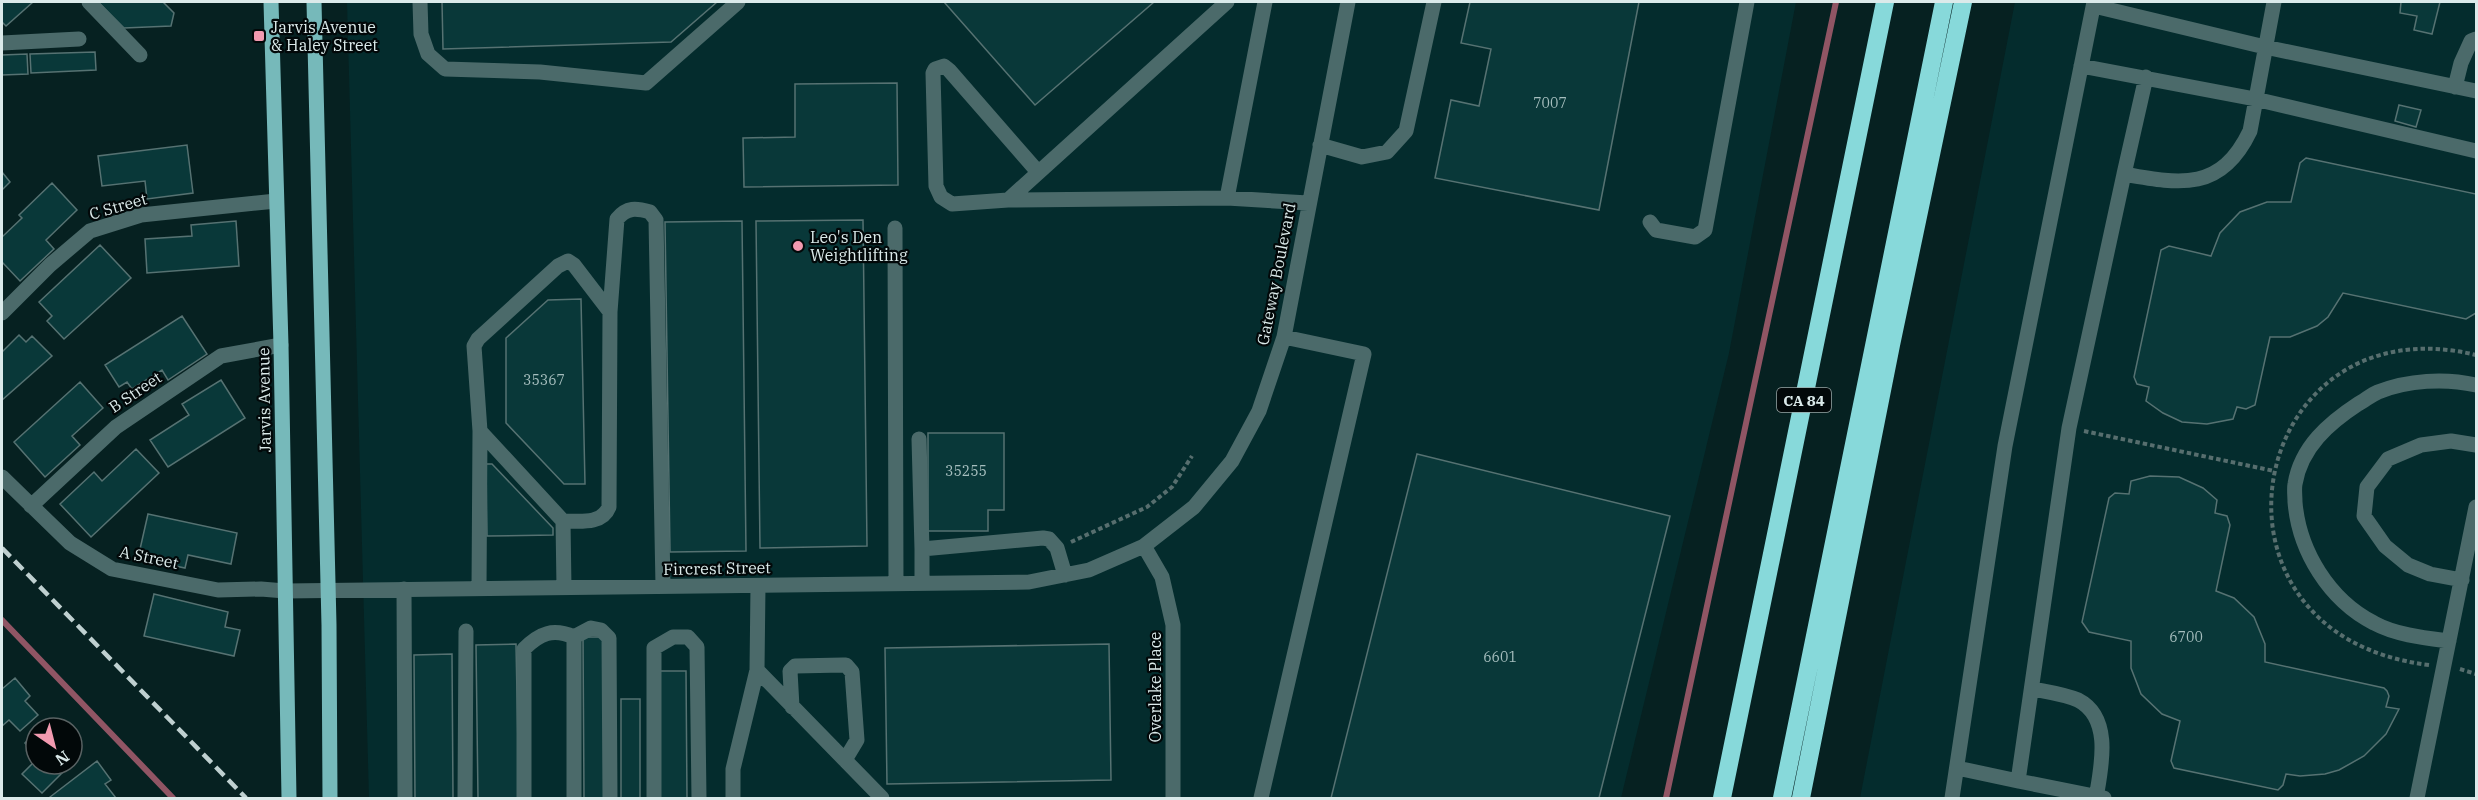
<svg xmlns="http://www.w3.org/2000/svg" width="2478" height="800" viewBox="0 0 2478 800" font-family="'IBM Plex Serif',serif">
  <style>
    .built { fill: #042c2d }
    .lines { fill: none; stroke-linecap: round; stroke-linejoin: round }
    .stream { stroke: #905564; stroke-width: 6 }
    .building { fill: #093839; stroke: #567272; stroke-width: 1.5 }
    .path { stroke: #576e6e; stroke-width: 4; stroke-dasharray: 4.5 3; stroke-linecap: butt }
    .minor { stroke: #4b6a6a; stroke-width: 15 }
    .major { stroke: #76b9ba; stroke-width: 15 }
    .highway { stroke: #87d9da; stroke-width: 18 }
    .rail { stroke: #bfd0d0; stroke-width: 4.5; stroke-dasharray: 12 6; stroke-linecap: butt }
    .poi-dot { fill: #f29ab0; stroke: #020809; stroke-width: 2 }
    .labels { text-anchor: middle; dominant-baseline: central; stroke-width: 4.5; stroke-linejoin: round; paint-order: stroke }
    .number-label { font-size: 14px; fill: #a6bebe }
    .shield { fill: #020809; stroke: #9aa6a6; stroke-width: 1.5 }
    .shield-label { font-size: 15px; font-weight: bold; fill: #dbeaea }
    .poi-label { font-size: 16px; fill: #dbeaea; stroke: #020809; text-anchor: start }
    .street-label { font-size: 16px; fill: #dbeaea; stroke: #020809 }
  </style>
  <rect width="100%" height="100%" fill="#062121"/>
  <path class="built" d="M347 2H1796L1729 353 1621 798H369Z
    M2015 2H2476V798H1860Z"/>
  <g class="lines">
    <path class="stream" d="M2 620 173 798
      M1666 798 1836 2"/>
  </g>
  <path class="building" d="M2 2H33L6 26 2 22Z
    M98 2H163L174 13 171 26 124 28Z
    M442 2H717L671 42 443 49Z
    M944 2H1154L1035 105Z
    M1470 2H1639L1599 210 1435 178 1451 100 1479 106 1491 49 1461 43Z
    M2401 2H2440L2432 34 2414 30 2417 16 2400 13Z
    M95 52 96 70 31 73 30 54Z
    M27 54 28 74 2 75V55Z
    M897 83 898 185 744 187 743 138 795 137V84Z
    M2399 105 2421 110 2416 127 2395 121Z
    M187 145 193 193 147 199 145 181 102 186 98 156Z
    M2306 158 2476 194V313L2466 319 2343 293 2328 317 2317 326 2290 337H2270L2255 405 2246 409 2237 407 2233 419 2207 424 2182 422 2163 413 2146 401 2149 387 2137 384 2134 377 2161 250 2169 246 2211 256 2220 233 2240 212 2267 202H2291L2300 163Z
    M2 172 10 182 2 190Z
    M52 183 77 210 46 240 54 249 20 281 2 262V237L22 218 19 215Z
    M863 220 867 546 760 548 756 221Z
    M236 221 239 266 147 273 145 239 192 236 191 225Z
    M742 221 746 551 670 552 665 222Z
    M100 245 131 278 64 339 47 321 52 316 39 302Z
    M581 299 585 484H564L506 423V338L548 300Z
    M182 316 207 354 168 380 162 370 132 389 127 382 119 387 105 365Z
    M19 335 26 342 32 336 52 356 2 400V352Z
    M221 380 245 418 168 467 150 440 189 415 182 404Z
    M80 382 103 408 72 436 80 445 45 477 14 442Z
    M928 433H1004V510H988V531H928Z
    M136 449 159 473 91 537 60 504 94 472 102 481Z
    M1417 454 1670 516 1599 798H1331Z
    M486 464H492L553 528V535L487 536Z
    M2150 476 2179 477 2203 488 2217 500 2215 513 2227 516 2230 525 2216 591 2234 598 2254 617 2265 644V662L2384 688 2387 691 2389 696 2386 707 2399 709 2386 734 2364 756 2339 770 2325 774 2300 776 2286 774 2283 785 2278 790 2174 768 2171 761 2180 721 2162 714 2141 694 2131 668V641L2089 632 2082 622 2109 498 2115 493 2129 494 2131 481Z
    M148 514 237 533 231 564 188 555 185 568 138 558Z
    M154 594 228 612 225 627 240 630 234 656 144 636Z
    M583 637H603L605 798H584Z
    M516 644 519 798H478L476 645Z
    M1109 644 1111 780 887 784 885 648Z
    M452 654 453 798H415L414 655Z
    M657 671H686L687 798H658Z
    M15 678 30 696 25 701 38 715 20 731 9 720 2 726V689Z
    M621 699H640V798H621Z
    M36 732V755L25 743Z
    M36 760V764H71L42 793 22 774Z
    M97 761 111 780 105 784 116 798H52L50 797Z"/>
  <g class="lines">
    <path class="path" d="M2084 431 2274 471
      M1071 542 1147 507 1172 487 1192 456
      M2429 665C2182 635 2246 299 2476 355
      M2460 669 2476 674"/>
    <path class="minor" d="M89 2 140 55
      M420 2 421 34 428 54 445 69 540 72 646 83 738 2
      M2094 6 2265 47 2476 91
      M2 43 79 39
      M2081 66 2255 99 2476 151
      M2455 87 2461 63 2471 41 2476 39
      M1320 145 1362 157 1387 152 1406 131 1434 2
      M1038 172 949 70 944 66 935 69 933 73 936 186 941 197 952 204 1008 200 1227 2
      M2124 174 2146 77
      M1227 198 1308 203
      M1008 200 1227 198 1265 2
      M1650 222 1656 230 1695 237 1705 230 1747 2
      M895 228 896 584
      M610 312 617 219C627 207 636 208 650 212L656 220 663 586
      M2 313 50 265 90 231 141 215 276 201
      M919 439 922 549
      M2 477 70 543 112 569 218 590 261 589 285 591 1029 582 1089 570 1144 546 1194 507 1232 461 1259 411 1284 337 1348 2
      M31 506 116 427 221 356 281 345
      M563 521C579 521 602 525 609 507L610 312 574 265 568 261 558 266 478 339 474 346 480 431 563 521 564 588
      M1144 546 1162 577 1173 625V798
      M2462 580 2430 574 2408 565 2385 546 2364 516 2367 487 2388 459 2421 445 2451 441 2476 445
      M922 583V549L1043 538 1049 539 1057 548 1065 575
      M404 589 405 798
      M479 589 480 431
      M2449 641C2425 638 2396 635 2374 623 2329 600 2299 551 2295 502 2295 496 2294 489 2295 484 2301 447 2329 423 2358 404 2364 401 2371 395 2378 392 2408 380 2445 378 2476 385
      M757 670 882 798
      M2033 689C2048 692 2064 694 2078 700 2113 718 2101 768 2096 798
      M792 707 790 671 795 666 843 665H846L852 672 857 740 845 760
      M1957 768 2018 781
      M465 798 466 631
      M524 798V649C540 633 553 628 574 637
      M574 798V637L591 628 601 630 609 638 610 798
      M654 798V648L673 637H688L697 647 699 798
      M733 798V769L757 670 758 586
      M1261 798 1364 354 1284 337
      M1952 798 2005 446 2094 2
      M2104 798 2018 781 2069 428 2124 174C2180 184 2221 192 2250 131L2274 2
      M2417 798 2476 507"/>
    <path class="major" d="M271 2 281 345 289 798
      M314 2 329 625 330 798"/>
    <path class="highway" d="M1722 798 1885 2
      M1782 798 1944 2
      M1801 798 1891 345 1963 2"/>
    <path class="rail" d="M2 548 246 798"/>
  </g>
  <g class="poi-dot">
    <rect x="253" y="30" width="12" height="12" rx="3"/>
    <circle cx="798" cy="246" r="6"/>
  </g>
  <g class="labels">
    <g class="number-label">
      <text x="1550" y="103">7007</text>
      <text x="544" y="380">35367</text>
      <text x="966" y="471">35255</text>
      <text x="2186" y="637">6700</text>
      <text x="1500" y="657">6601</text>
    </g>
    <rect class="shield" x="1777" y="388" width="54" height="24" rx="4.5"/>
    <g class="shield-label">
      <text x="1804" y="400">CA 84</text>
    </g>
    <g class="poi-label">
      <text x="271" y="27">Jarvis Avenue<tspan x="271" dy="18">&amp; Haley Street</tspan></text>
      <text x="810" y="237">Leo's Den<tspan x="810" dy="18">Weightlifting</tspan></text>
    </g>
    <g class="street-label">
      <text transform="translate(118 206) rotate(-16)">C Street</text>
      <text transform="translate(1276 274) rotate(-79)">Gateway Boulevard</text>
      <text transform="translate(135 392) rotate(-34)">B Street</text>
      <text transform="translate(264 400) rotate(-91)">Jarvis Avenue</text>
      <text transform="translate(149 557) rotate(12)">A Street</text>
      <text transform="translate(717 568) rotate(-1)">Fircrest Street</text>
      <text transform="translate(1155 687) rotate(-90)">Overlake Place</text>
    </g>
  </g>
  <rect width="2478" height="800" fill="none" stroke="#dbeaea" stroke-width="6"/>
  <g transform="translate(54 746) rotate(145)"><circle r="28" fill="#020809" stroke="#596263" stroke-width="1.5"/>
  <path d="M0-4.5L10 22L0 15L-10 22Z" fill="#f29ab0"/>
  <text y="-9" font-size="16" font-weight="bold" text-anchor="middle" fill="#dbeaea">N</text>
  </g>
</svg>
